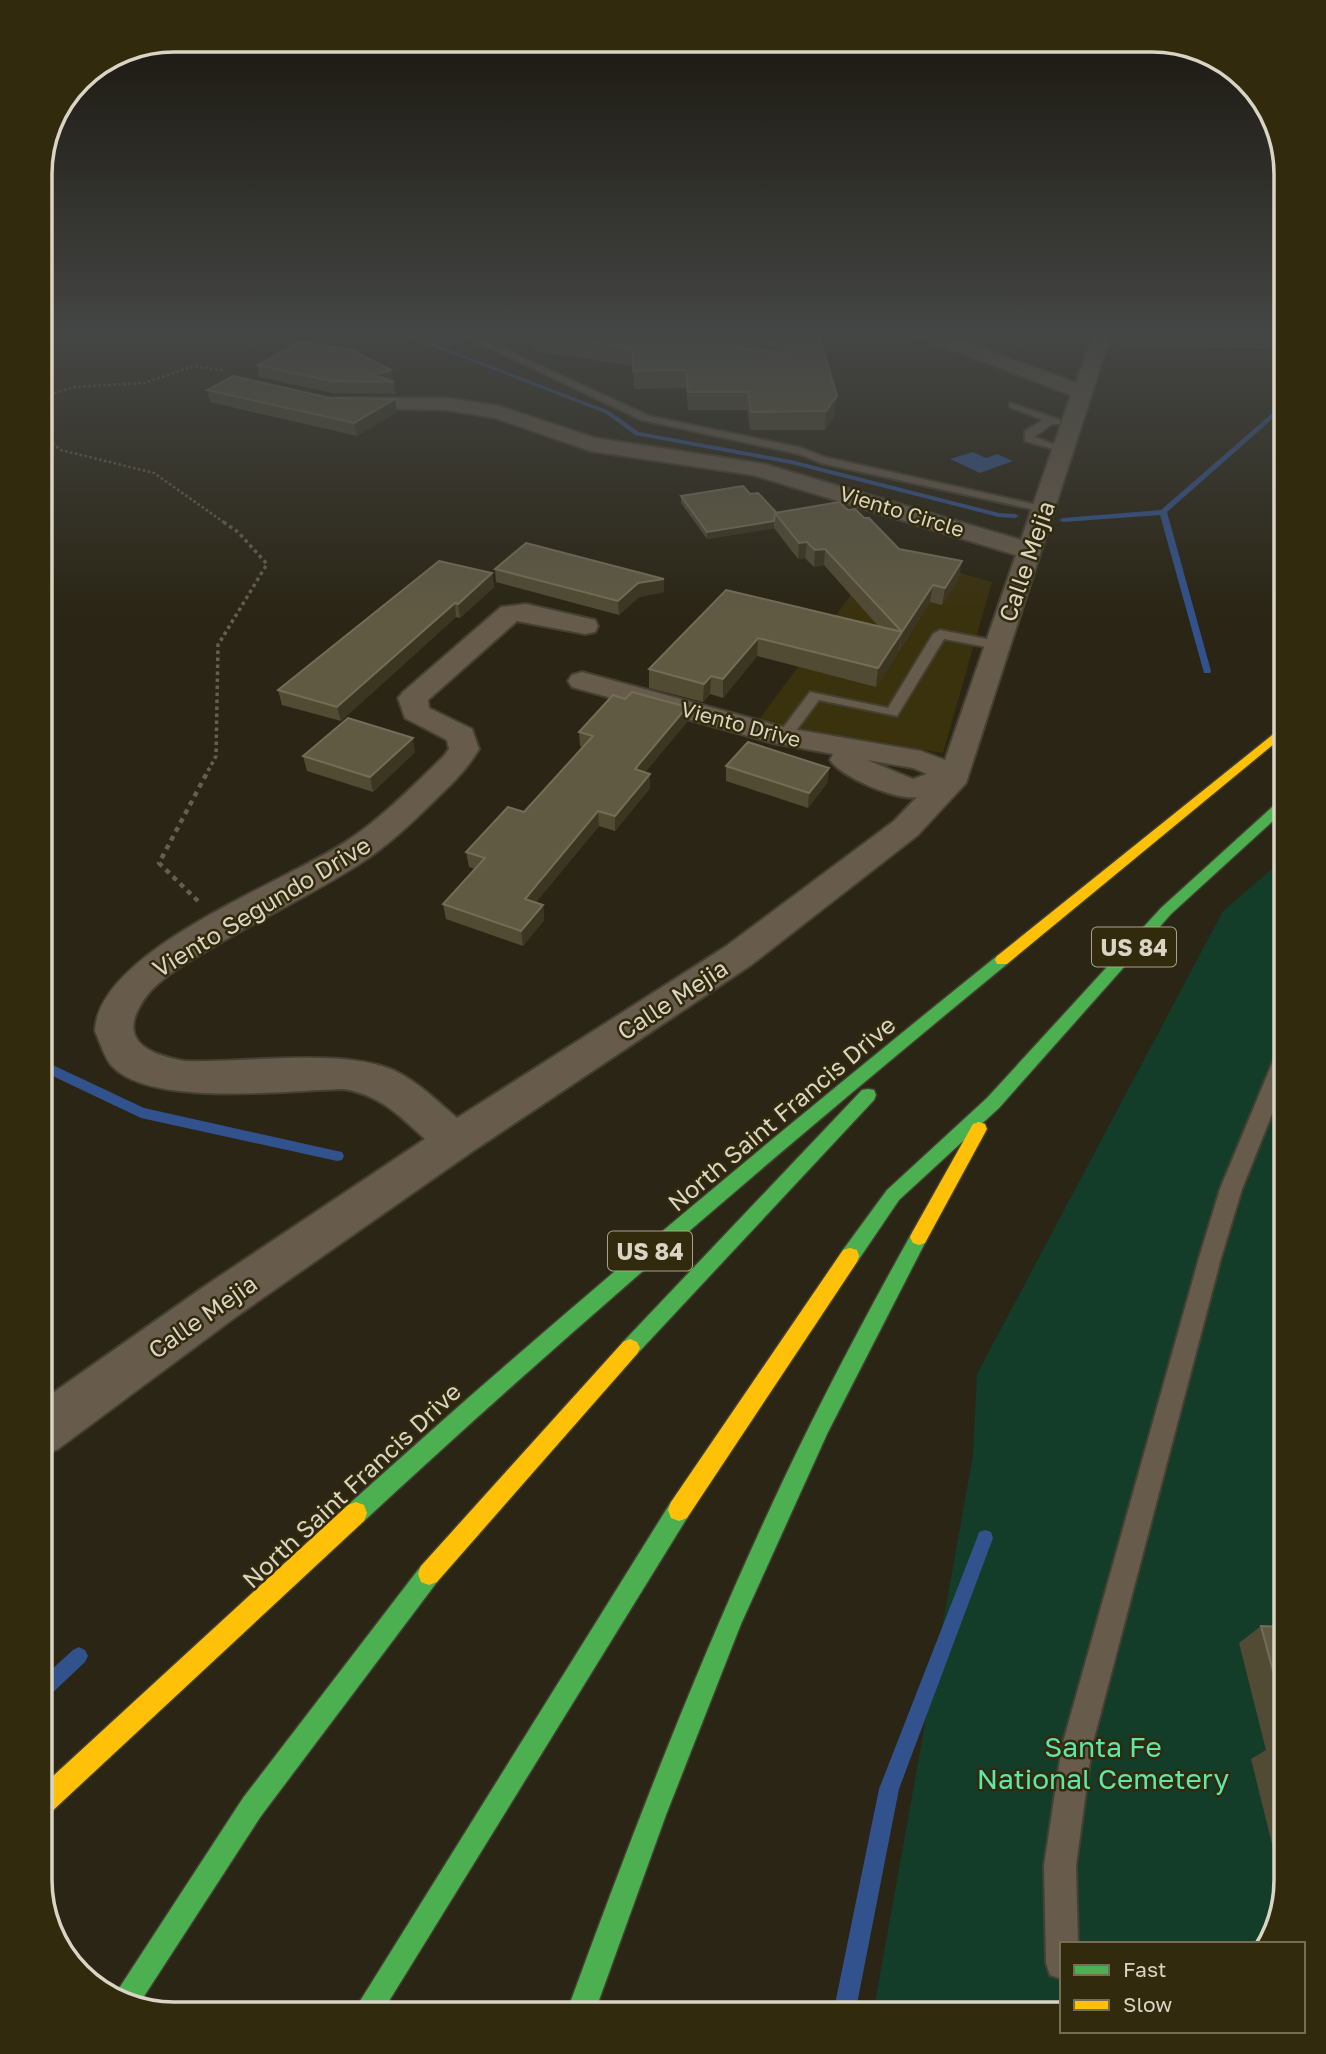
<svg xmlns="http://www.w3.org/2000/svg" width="1326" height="2054" viewBox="0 0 1326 2054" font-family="'Golos Text',sans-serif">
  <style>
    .built { fill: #3a310d }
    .green { fill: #133d29 }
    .water { fill: #32528e }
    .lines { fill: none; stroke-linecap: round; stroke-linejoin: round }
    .stream { fill: #32528e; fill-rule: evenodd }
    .lane-casing { stroke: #444032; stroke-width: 4 }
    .street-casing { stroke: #444032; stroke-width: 4 }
    .fast-casing { stroke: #444032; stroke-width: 3 }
    .slow-casing { stroke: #444032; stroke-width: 3 }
    .path-far2 { stroke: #675e50; stroke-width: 2.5; stroke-dasharray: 2.5 2.5; stroke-linecap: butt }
    .path-far1 { stroke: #675e50; stroke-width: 3.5; stroke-dasharray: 3.5 3.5; stroke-linecap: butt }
    .path { stroke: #675e50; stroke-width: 4.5; stroke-dasharray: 5 5; stroke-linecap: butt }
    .lane { fill: #675b4b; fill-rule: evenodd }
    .street { fill: #675b4b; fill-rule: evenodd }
    .fast { fill: #4caf50; fill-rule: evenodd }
    .slow { fill: #ffc107; fill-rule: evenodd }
    .wall { fill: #514b34 }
    .shaded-wall { fill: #3b3621 }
    .building { fill: #605a43; stroke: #736d57; stroke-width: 2 }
    .labels { text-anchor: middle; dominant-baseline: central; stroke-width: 5; stroke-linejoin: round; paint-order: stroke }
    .far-street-label { font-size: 21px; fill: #d9d4c3; stroke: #322a0c }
    .shield { fill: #322a0c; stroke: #a7a18c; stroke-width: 2 }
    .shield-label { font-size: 23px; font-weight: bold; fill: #d9d4c3 }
    .street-label { font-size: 24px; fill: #d9d4c3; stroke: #322a0c }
    .near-park-label { font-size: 28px; fill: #5de7ab; stroke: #322a0c }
    .rim { fill: none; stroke: #d9d4c3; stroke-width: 3.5 }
  </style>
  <rect width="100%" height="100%" fill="#2a2514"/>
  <path class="built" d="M916 560 992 582 943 753 758 721 859 584Z"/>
  <path class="green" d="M1286 857V1880L1268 1944H1062V2014H873L973 1455 977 1374 1223 911Z"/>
  <path class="water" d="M973 452 986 458 997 454 1013 461 980 473 950 459Z"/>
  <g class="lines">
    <path class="stream" d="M393 331H401L609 411 639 432 791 460 999 513 1015 514 1019 516 1015 518 999 517 791 464 635 435 605 413Z
      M1286 401V407L1167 512 1211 671 1210 673H1204L1160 515 1063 522 1059 520 1063 518 1161 510Z
      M40 1059 144 1108 337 1151 342 1152 344 1156 342 1160 337 1161 141 1118 40 1070Z
      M985 1530 991 1532 993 1538 899 1789 855 2014H833L879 1789 977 1538 979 1532Z
      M79 1647 85 1650 88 1656 85 1662 46 1699 40 1702V1680L73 1650Z"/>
    <g class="lane-casing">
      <path id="lane" d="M453 331H465L649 416 802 448 824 457 1051 508 1045 512 821 463 799 454 642 420Z
        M1010 403 1060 420V424H1052L1034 437 1067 449V453L1025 441V431L1043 420 1010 407Z
        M940 630 997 641 1004 645 997 649 944 639 897 716 819 700 789 740 784 742 776 737 810 692 888 708 933 634Z
        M1286 1047V1079L1242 1189 1221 1258 1092 1746 1076 1866 1078 1944H1062V1979L1050 1975 1046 1963 1044 1866 1062 1746 1199 1258 1220 1189 1276 1054 1279 1049Z"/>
    </g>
    <g class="street-casing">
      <path id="street" d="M911 331H936L1076 383 1094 331H1112L966 783 918 835 751 965 470 1153 237 1316 58 1449 40 1456V1402L205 1286 425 1139C399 1115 380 1095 344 1089 290 1090 148 1108 111 1065 104 1056 100 1042 95 1031 98 950 286 882 347 841 383 817 413 786 444 756L449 749 447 740 405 718 398 698 403 692 501 607 526 604 595 620 598 626 595 632 585 634 517 621 428 700 429 708 472 729 479 749C468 768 454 782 438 797 417 818 395 839 370 857 322 890 268 914 218 944 193 959 154 979 140 1006 118 1044 155 1056 185 1061 244 1063 341 1048 393 1070 417 1081 437 1101 457 1118L725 947 894 821 917 797C897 801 841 777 830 760L833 754 773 743 572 687 568 681 572 675 582 672 787 728 921 751 945 760 1016 555 753 475 591 451 495 418 447 410 342 408 335 406 332 402 335 398H447L499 406 595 438 764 464 1021 540 1071 395 913 335ZM867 760 913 768 927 774 913 779Z"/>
    </g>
    <g class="fast-casing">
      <path id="fast" d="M1286 798V809L1171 914 999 1108 899 1200 857 1262 850 1264 843 1262 841 1256 843 1250 887 1190 987 1098 1161 908 1281 799Z
        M1002 955 1009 960 1007 964C788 1144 572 1328 364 1521L356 1524 348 1521 345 1513 348 1505C558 1315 776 1134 997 956Z
        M868 1089 874 1090 876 1095 874 1100 637 1354 630 1357 623 1354 620 1348 623 1342 862 1090Z
        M919 1229 925 1231 928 1237 828 1432 741 1624 666 1815 594 2014H566C628 1845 692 1677 768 1513 812 1417 861 1324 913 1231Z
        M679 1499 687 1502 690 1510 687 1518 381 2014H352L671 1502Z
        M429 1563 437 1566 440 1574 437 1582 261 1816 139 2004 114 1996 243 1798 421 1566Z"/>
    </g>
    <g class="slow-casing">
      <path id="slow" d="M1286 724V734L1007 964H997L995 960 997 956Z
        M979 1122 985 1124 987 1129 925 1243 919 1245 913 1243 910 1237 913 1231 973 1124Z
        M850 1248 857 1250 859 1256 857 1262 687 1518 679 1521 671 1518 668 1510 671 1502 843 1250Z
        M630 1339 637 1342 640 1348 637 1354 437 1582 429 1585 421 1582 418 1574 421 1566 623 1342Z
        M356 1502 364 1505 367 1513 364 1521 49 1814 40 1817V1788L348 1505Z"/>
    </g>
    <path class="path-far2" d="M1127 345 1262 347 1286 340
      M40 398 74 387 144 383 194 366 225 371
      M40 435 61 450 154 473 225 523"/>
    <path class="path-far1" d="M208 771 216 756 218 645 267 564 238 532 222 521"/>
    <path class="path" d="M198 901 159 863 209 769"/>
    <use href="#lane" class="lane"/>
    <use href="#street" class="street"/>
    <use href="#fast" class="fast"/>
    <use href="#slow" class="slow"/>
  </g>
  <path class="wall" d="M526 331H687L691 333V331H818L835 415 825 430H750L747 410H688L686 388 634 389 633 366 535 351 534 334 536 332Z
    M257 365 391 370 396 394 333 393 259 377Z
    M207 390 330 398 397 412 357 436 210 402Z
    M750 494 777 513 848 510 864 518 899 549 959 578 942 605 930 602 876 687 757 656 723 698 710 694 703 702 649 688V669L726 590 879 627 824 565 814 567 805 558 798 559 774 528 707 539 681 503V496Z
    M495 569 664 592 639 597 619 615 496 582Z
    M492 573 494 587 460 618 456 617 341 721 282 705 278 690Z
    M625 699 687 707V722L645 772 650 788 615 831 599 826 536 902 543 905 544 920 523 946 446 919 443 904 475 869 469 867 466 852 524 812 583 747 580 746 579 732Z
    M415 752 373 792 307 771 303 756Z
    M726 766 829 768 827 783 808 808 726 781Z
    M1261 1626 1286 1627V1872H1279L1251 1759 1266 1750 1239 1643Z"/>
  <path class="shaded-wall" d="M391 370 393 382 375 375Z
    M837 396 835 415 825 430 826 411Z
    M395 399 397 412 357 436 354 423Z
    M774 521V528L707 539V532Z
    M807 542 805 558 798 559 799 543Z
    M825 549 824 565 814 567 815 550Z
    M962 561 959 578 942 605 945 588Z
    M492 573 494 587 460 618 458 604Z
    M664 579V592L639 597 619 615 618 601 638 583Z
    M933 585 930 602 900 649 902 632Z
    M455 603 456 617 341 721 337 707Z
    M902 632 899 651 876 687 878 668Z
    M758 638 757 656 723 698V679Z
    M711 676 710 694 703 702 704 684Z
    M687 707V722L636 784 635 769Z
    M413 738 415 752 373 792 370 777Z
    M829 768 827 783 808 808 809 793Z
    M650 774V788L615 831V816Z
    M598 811 599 826 526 914 525 899Z
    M543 905 544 920 523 946 521 931Z"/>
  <path class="building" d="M538 331H687L710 344 787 354 794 347 714 333 710 331H818L837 396 826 411 751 412 748 392H688L686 370 633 371V349L534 334Z
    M300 342 350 349 391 370 375 375 394 382 331 381 257 365Z
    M233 376 330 398 395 399 354 423 207 390Z
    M743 486 750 494 758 493 777 513H775L774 521 707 532 681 496Z
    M839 502 848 510 855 509 864 518H869L899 549 962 561 945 588 933 585 902 632 825 549 815 550 807 542 799 543 775 513Z
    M526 543 664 579 638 583 618 601 495 569Z
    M439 561 492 573 458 604 455 603 337 707 278 690Z
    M726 590 902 632 878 668 758 638 723 679 711 676 704 684 649 669Z
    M632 692 687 707 635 769 650 774 615 816 598 811 525 899 543 905 521 931 443 904 485 858 466 852 508 807 524 812 593 736 579 732 613 695 625 699Z
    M348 718 413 738 370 777 303 756Z
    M748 742 829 768 809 793 726 766Z
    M1261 1626 1286 1627V1719Z
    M1274 1745H1286V1788Z"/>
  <linearGradient id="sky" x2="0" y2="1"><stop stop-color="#17140b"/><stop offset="0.54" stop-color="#444645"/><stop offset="1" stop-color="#444645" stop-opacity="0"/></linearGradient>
  <rect width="1326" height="618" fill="url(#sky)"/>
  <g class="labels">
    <g class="far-street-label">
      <text transform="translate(902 511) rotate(17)">Viento Circle</text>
      <text transform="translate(741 724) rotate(15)">Viento Drive</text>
    </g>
    <g class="shield">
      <rect x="1092" y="927.5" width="84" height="39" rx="5"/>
      <rect x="608" y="1231.5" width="84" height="39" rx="5"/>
    </g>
    <g class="shield-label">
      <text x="1134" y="947">US 84</text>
      <text x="650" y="1251">US 84</text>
    </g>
    <g class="street-label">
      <text transform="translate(1026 561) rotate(-71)">Calle Mejia</text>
      <text transform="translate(261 906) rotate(-31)">Viento Segundo Drive</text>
      <text transform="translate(672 999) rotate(-33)">Calle Mejia</text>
      <text transform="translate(781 1113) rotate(-40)">North Saint Francis Drive</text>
      <text transform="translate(202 1316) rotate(-35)">Calle Mejia</text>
      <text transform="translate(351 1485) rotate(-43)">North Saint Francis Drive</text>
    </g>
    <g class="near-park-label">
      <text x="1103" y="1746">Santa Fe<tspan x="1103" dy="32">National Cemetery</tspan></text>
    </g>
  </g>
  <path d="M0 0H1326V2054H0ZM174 52H1152A122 122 0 0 1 1274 174V1880A122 122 0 0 1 1152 2002H174A122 122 0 0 1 52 1880V174A122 122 0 0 1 174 52Z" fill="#322a0c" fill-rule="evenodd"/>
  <path class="rim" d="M174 52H1152A122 122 0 0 1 1274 174V1880A122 122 0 0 1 1152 2002H174A122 122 0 0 1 52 1880V174A122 122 0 0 1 174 52Z"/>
  <rect x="1060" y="1942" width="245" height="91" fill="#322a0c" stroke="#756e55" stroke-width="2"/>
  <rect x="1074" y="1965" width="35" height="10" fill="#4caf50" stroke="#756e55" stroke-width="2"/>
  <text x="1123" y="1977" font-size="21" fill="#d9d4c3">Fast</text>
  <rect x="1074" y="2000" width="35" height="10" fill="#ffc107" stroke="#756e55" stroke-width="2"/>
  <text x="1123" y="2012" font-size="21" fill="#d9d4c3">Slow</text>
</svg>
